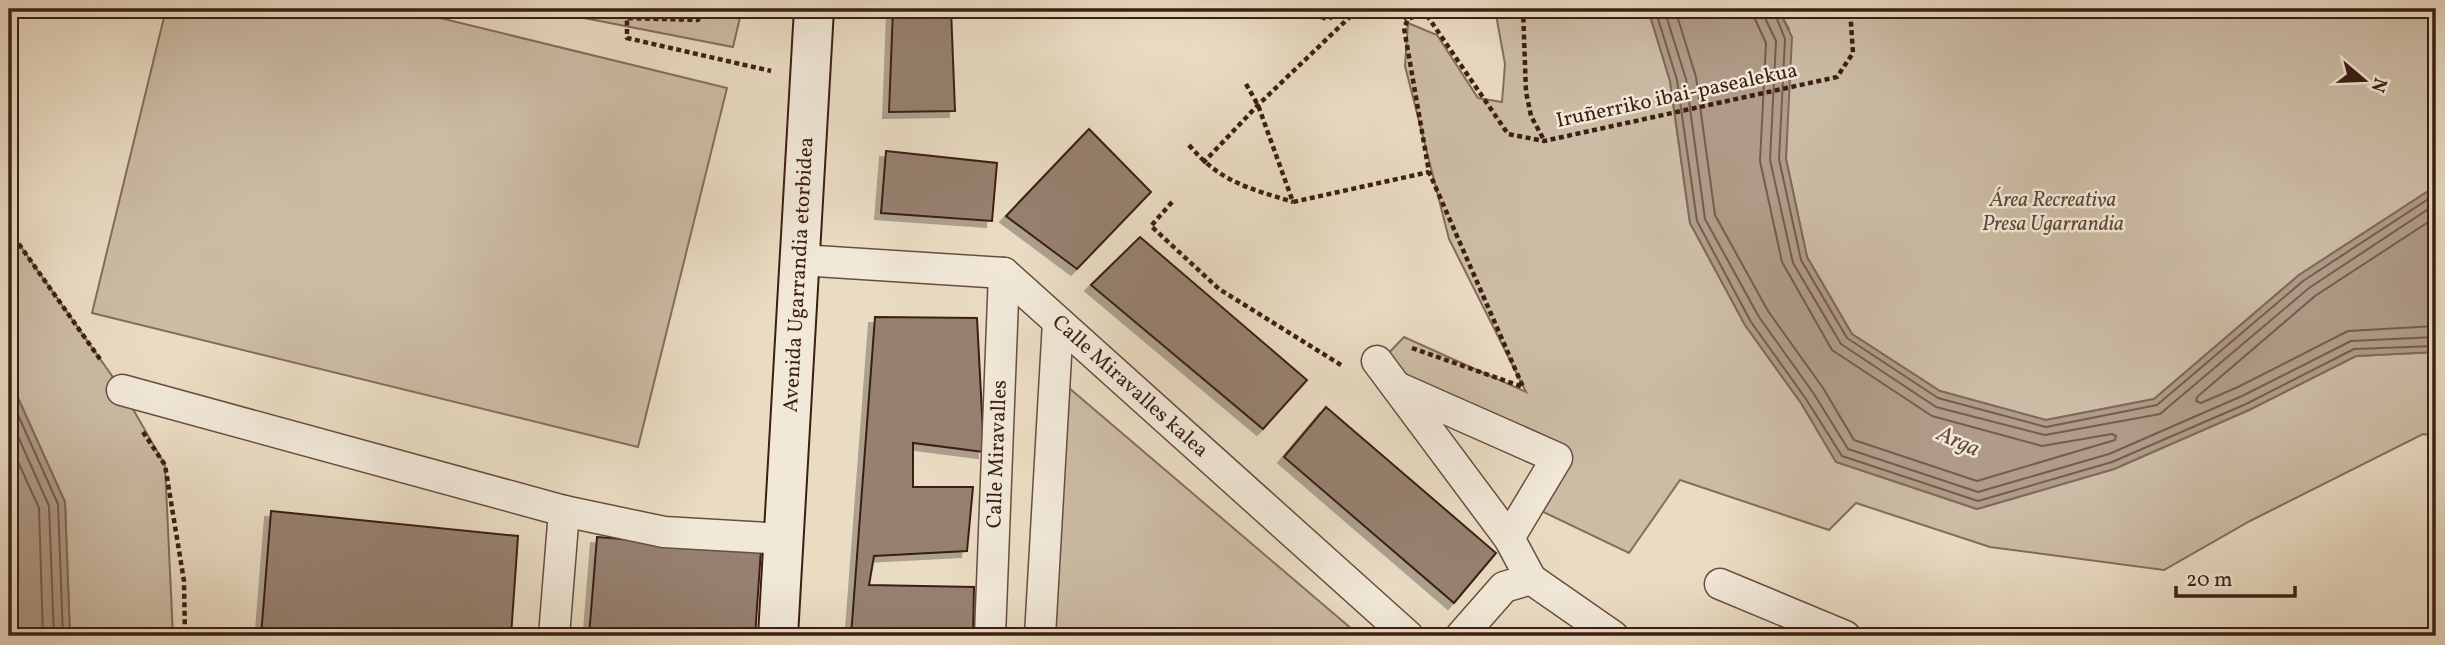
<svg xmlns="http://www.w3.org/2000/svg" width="2445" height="645" viewBox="0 0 2445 645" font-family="Vollkorn,serif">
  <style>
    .green { fill: #ccbca5; stroke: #846d5c; stroke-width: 2 }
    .water { fill: #af9b87; stroke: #816959; stroke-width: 2 }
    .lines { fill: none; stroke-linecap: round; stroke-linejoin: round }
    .shore { stroke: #765c4d; stroke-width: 2 }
    .building { fill: #96816f; stroke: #3c1e13; stroke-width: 2; filter: url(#shadow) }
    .street-casing { stroke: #684e3f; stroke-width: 33 }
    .secondary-casing { stroke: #3c1e13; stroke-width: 42 }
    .path { stroke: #3c1e13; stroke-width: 4.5; stroke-dasharray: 5 3.5; stroke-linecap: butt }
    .street { stroke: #f1e8d8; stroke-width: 30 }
    .secondary { stroke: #f1e8d8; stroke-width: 38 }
    .labels { text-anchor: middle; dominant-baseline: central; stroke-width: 5; stroke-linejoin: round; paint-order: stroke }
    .street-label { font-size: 21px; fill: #3c1e13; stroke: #f1e8d8 }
    .park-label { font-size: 21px; font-style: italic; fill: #604638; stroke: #f1e8d8 }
    .water-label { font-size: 23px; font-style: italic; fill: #644a3c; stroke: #f1e8d8 }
  </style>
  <defs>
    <filter id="shadow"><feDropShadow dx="-6" dy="6" stdDeviation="0" flood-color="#0004"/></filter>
  </defs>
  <rect width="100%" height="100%" fill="#eadcc3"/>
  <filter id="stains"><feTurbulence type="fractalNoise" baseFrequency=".00286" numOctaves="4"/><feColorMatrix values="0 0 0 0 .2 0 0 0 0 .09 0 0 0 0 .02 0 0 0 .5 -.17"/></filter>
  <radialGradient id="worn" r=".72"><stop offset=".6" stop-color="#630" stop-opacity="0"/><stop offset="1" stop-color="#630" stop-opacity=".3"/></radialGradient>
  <path class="green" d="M166 9H403L727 88 638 447 92 313Z
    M538 9H742L733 47Z
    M1495 9H1648L1670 81 1690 223 1745 325 1801 403 1836 462 1977 509 2114 469 2249 410 2356 356 2436 352V436L2423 434 2250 521 2164 570 1990 547 1856 503 1829 530 1680 480 1629 553 1533 507 1568 454 1411 388 1380 362 1404 337 1526 392 1449 239 1405 66 1408 23 1437 35 1478 98 1502 102 1505 64Z
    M1778 9H2436V186L2299 275 2154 399 2046 420 1940 391 1852 334 1807 257 1786 159 1789 29Z
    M9 230 122 390 165 465 173 636H70L65 502 9 378Z
    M1055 376 1360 636H1042Z"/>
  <path class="water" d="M1648 9H1778L1792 37 1786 159 1807 257 1852 334 1940 391 2046 420 2154 399 2299 275 2436 186V352L2356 356 2249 410 2114 469 1977 509 1836 462 1801 403 1745 325 1690 223 1670 81Z
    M9 378 65 502 70 636H9Z"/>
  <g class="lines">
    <path class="shore" d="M1655 9 1677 80 1697 221 1751 322 1806 399 1842 456 1978 501 2112 462 2246 404 2354 349 2436 346
      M1664 9 1686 79 1705 219 1759 317 1814 394 1848 449 1978 492 2109 454 2242 396 2351 341 2436 337
      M1675 9 1696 77 1715 215 1768 311 1823 388 1854 440 1977 481 2115 440 2116 436 2112 434 2042 446 1932 416 1832 350 1782 262 1760 161 1766 43 1755 19 1753 9
      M1764 9 1765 18 1776 41 1770 160 1793 263 1841 344 1936 407 2045 435 2160 414 2309 288 2436 204
      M1773 9 1785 39 1779 159 1801 260 1847 338 1938 398 2046 427 2157 405 2303 281 2436 194
      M2436 217 2315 296 2197 397 2196 401 2201 403 2238 387 2348 331 2436 326
      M9 395 58 504 63 636
      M9 416 49 506 54 636
      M9 442 39 508 43 636"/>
  </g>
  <path class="building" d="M893 9H951L955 111 889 112Z
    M1089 129 1151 192 1077 269 1006 216Z
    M886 151 997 163 992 221 881 213Z
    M1140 237 1307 380 1263 429 1091 285Z
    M875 317 977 318 984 452 913 443V487H973L967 551 874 556 869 585 974 587 973 636H851Z
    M1326 407 1496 553 1454 603 1284 457Z
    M271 511 518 536 511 636H261Z
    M597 537 761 550 755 636H589Z"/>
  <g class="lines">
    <g class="street-casing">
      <g id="street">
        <path id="s1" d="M800 260 1004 273 1408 636"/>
        <path d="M1377 361 1509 538 1531 579"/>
        <path d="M1399 388 1557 458 1509 538"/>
        <path d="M122 390 564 511 664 532 784 539"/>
        <path d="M1720 584 1845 636"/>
        <path d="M554 636 564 511"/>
        <path id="s2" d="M990 636 1004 273"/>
        <path d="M1040 636 1058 322"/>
        <path d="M1461 636 1504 587 1531 579 1613 636"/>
      </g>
    </g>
    <g class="secondary-casing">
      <g id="secondary">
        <path id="s3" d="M778 636 814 9"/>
      </g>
    </g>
    <path class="path" d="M701 9 698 20 627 18V38L771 71
      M1387 9 1408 19
      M1523 9 1526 92 1531 116 1544 140
      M1313 14 1327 19 1353 9
      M1246 84 1258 105 1293 202 1429 172
      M1189 145C1220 182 1248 188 1293 202
      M1203 163 1258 105 1358 9
      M1172 202 1151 226 1219 289 1341 365
      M9 230 102 362
      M1412 348 1523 387 1429 172 1404 28 1408 19 1416 16 1428 17 1508 134 1544 141 1837 77 1853 53 1850 9
      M143 432 165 465 184 581 185 636"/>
    <use href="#street" class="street"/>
    <use href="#secondary" class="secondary"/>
  </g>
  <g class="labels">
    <g class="street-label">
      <text transform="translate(1677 96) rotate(-12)">Iruñerriko ibai-pasealekua</text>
      <text stroke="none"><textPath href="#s3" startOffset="362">Avenida Ugarrandia etorbidea</textPath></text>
      <text stroke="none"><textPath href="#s1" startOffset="374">Calle Miravalles kalea</textPath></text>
      <text stroke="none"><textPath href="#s2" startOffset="182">Calle Miravalles</textPath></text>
    </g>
    <g class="park-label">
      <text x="2053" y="200">Área Recreativa<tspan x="2053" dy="24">Presa Ugarrandia</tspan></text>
    </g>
    <g class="water-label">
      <text transform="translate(1958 442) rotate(24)">Arga</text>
    </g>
  </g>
  <rect width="2445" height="645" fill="none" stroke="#eadcc3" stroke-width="35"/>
  <rect x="10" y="10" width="2424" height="624" fill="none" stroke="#3c1e13" stroke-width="3.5"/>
  <rect x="18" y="18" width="2410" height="610" fill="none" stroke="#3c1e13" stroke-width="2"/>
  <g transform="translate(2364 80) rotate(109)" stroke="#f1e8d8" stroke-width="5" paint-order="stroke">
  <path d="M0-5L12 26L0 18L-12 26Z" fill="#3c1e13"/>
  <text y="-10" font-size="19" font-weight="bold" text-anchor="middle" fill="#3c1e13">N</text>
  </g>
  <path d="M2176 586v10h119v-10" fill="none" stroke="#3c1e13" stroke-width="3.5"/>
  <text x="2186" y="586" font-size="21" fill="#3c1e13" stroke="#f1e8d8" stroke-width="5" paint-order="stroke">20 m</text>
  <rect width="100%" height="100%" filter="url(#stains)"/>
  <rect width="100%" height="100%" fill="url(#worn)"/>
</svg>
